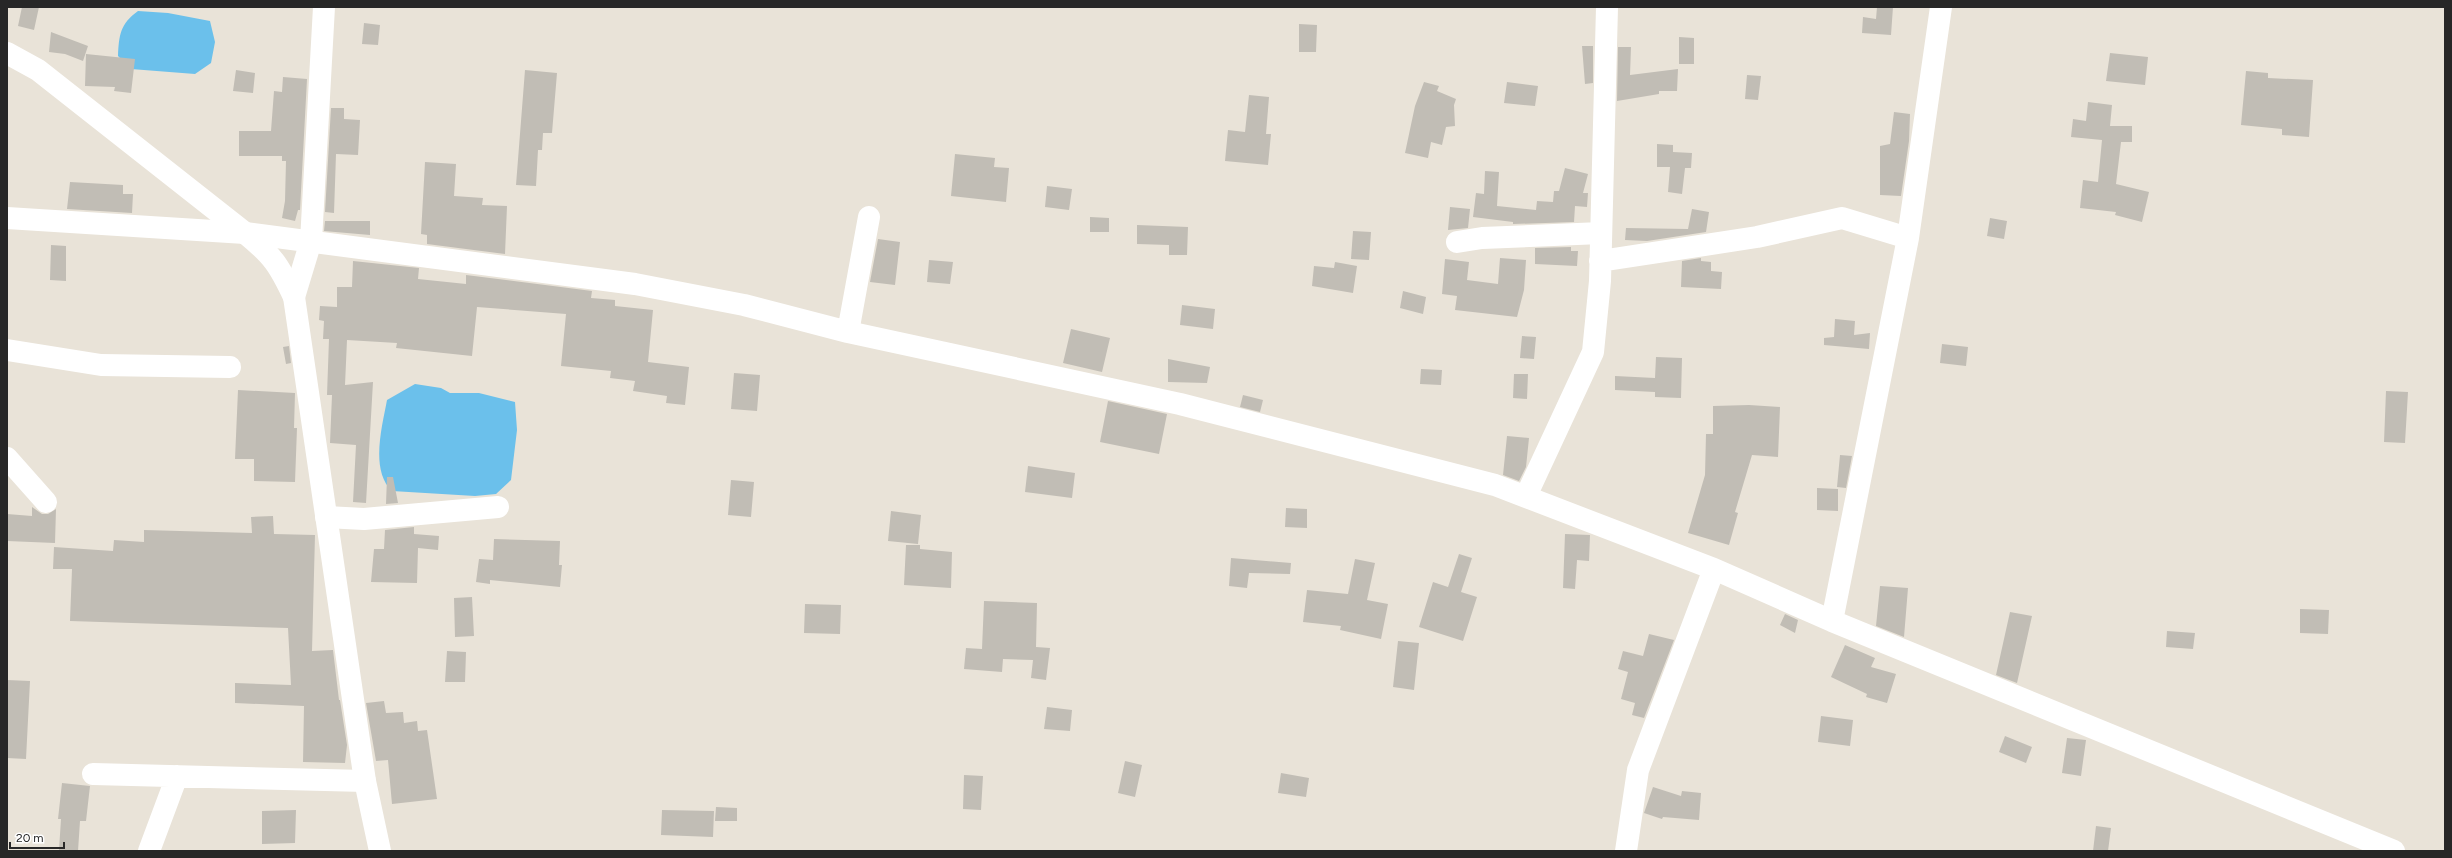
<svg xmlns="http://www.w3.org/2000/svg" width="2452" height="858" viewBox="0 0 2452 858" font-family="Figtree,sans-serif">
  <style>
    .water { fill: #6bc0eb }
    .building { fill: #c1bdb5 }
    .lines { fill: none; stroke-linecap: round; stroke-linejoin: round }
    .minor { stroke: #fff; stroke-width: 22 }
    .tertiary { stroke: #fff; stroke-width: 22 }
    .secondary { stroke: #fff; stroke-width: 22 }
  </style>
  <rect width="100%" height="100%" fill="#e9e3d8"/>
  <path class="water" d="M138 11 168 13 210 21 215 42 211 63 195 74 131 69 118 56C119 35 120 24 138 11Z
    M415 384 441 388 450 393H479L515 402 517 430 511 480 496 494 475 496 392 491C370 470 382 427 387 400Z"/>
  <path class="building" d="M22 7H39L34 30 18 26Z
    M1877 7H1893L1891 35 1862 33 1863 17 1876 19Z
    M364 23 380 25 378 45 362 44Z
    M1299 24 1317 25 1316 52H1299Z
    M51 32 88 46 83 61 65 54 49 52Z
    M1679 37 1694 38V64H1679Z
    M1582 46H1593V83L1585 84Z
    M1618 47H1631L1630 75 1678 69 1677 91H1659V94L1617 101Z
    M2110 53 2148 57 2145 85 2106 81Z
    M86 54 135 59 131 93 114 91 115 87 85 86Z
    M236 70 255 73 253 93 233 91Z
    M525 70 557 73 552 133H543L542 150H538L536 186 516 185Z
    M2246 71 2268 73V78L2313 80 2309 137 2282 135V129L2241 125Z
    M1747 75 1761 76 1758 100 1745 99Z
    M283 77 307 79 300 210H298L295 221 282 218 285 201 286 161H282V156H239V131H271L274 91 282 92Z
    M1424 82 1439 86 1437 91 1456 99 1454 105 1455 126 1446 127 1442 145 1431 142 1428 158 1405 153 1415 106Z
    M1507 82 1538 86 1535 106 1504 103Z
    M1249 95 1269 97 1266 134H1271L1268 165 1225 161 1228 130 1245 132Z
    M2088 102 2112 105 2110 126H2132V142H2121L2116 184 2149 192 2142 222 2115 215 2116 212 2080 208 2083 180 2098 182 2102 140 2071 137 2073 119 2086 121Z
    M331 108H344V119L360 120 358 155 336 154 334 213 325 212Z
    M1894 112 1910 114 1909 141 1901 196 1880 195V146L1890 144Z
    M1657 144 1673 145V152L1692 153 1691 168H1685L1682 194 1668 192 1670 167H1657Z
    M955 154 995 158 994 167 1009 168 1006 202 951 196Z
    M425 162 456 164 454 196 483 198 482 205 507 206 505 254 427 244V235L421 234Z
    M1565 168 1588 174 1583 193H1588L1587 207 1575 206 1574 222 1513 224V222L1473 217 1476 193 1484 194 1485 171 1499 172 1497 206 1536 210 1537 201 1553 202 1554 191H1559Z
    M70 182 123 185V194H133L132 213 67 209Z
    M1047 186 1072 189 1069 210 1045 207Z
    M1450 207 1470 209 1468 228 1448 230Z
    M1692 209 1709 212 1706 232 1647 241 1625 240 1626 228 1688 229Z
    M1090 217 1109 218V232H1090Z
    M1990 218 2007 221 2004 239 1987 236Z
    M325 221H370V235L324 231Z
    M1137 225 1188 227 1187 255H1169V245L1137 244Z
    M1353 231 1371 232 1369 260 1351 259Z
    M878 239 900 242 895 285 870 282Z
    M51 245 66 246V281L50 280Z
    M1571 247V251H1578L1577 266 1535 264V248Z
    M1500 258 1526 260 1524 290 1517 317 1455 310 1457 296 1442 294 1445 259 1469 262 1467 280 1498 284Z
    M1701 258V261L1711 262V271L1722 272 1721 289 1681 287 1682 261Z
    M929 260 953 262 950 284 927 282Z
    M353 261 419 268 418 279 466 284V275L592 291 591 298 615 300V306L653 310 648 362 689 367 685 405 666 403 667 396 633 391 635 381 610 378 611 371 561 366 566 314 477 307 472 356 396 348 397 343 347 340 345 385 373 382 366 503 353 502 356 445 330 443 332 395H327L329 339H323L324 321 319 320 320 306 337 307V287H352Z
    M1335 262 1357 266 1353 293 1312 286 1314 266 1334 268Z
    M1403 291 1426 297 1423 314 1400 308Z
    M1182 305 1215 309 1213 329 1180 325Z
    M1835 319 1855 321 1854 335 1870 333 1869 349 1824 345V338L1834 337Z
    M1071 329 1110 338 1102 372 1063 363Z
    M1522 336 1536 337 1534 359 1520 358Z
    M1942 344 1968 347 1966 366 1940 363Z
    M289 346 291 363 286 364 283 347Z
    M1656 357 1682 358 1681 398 1655 397V392L1615 390V376L1655 378Z
    M1168 359 1210 367 1207 383 1168 382Z
    M1421 369 1442 370 1441 385 1420 384Z
    M734 373 760 375 757 411 731 409Z
    M1514 374H1528L1527 399 1513 398Z
    M238 390 295 393 294 428H297L295 482 254 481V459H235Z
    M2386 391 2408 392 2405 443 2384 442Z
    M1243 395 1263 400 1260 412 1240 407Z
    M1108 401 1167 414 1159 454 1100 442Z
    M1749 405 1780 407 1778 457 1752 455 1735 512 1738 513 1729 545 1688 533 1705 475 1706 434H1713V406Z
    M1507 436 1529 438 1526 467 1519 481 1503 475Z
    M1840 455 1852 456 1846 488 1837 487Z
    M1028 466 1075 473 1072 498 1025 492Z
    M387 477H393L398 503 386 504Z
    M731 480 754 482 751 517 728 515Z
    M1817 488 1838 489V511L1817 510Z
    M32 507 42 514H48L56 509 55 543 7 541V514L32 516Z
    M1286 508 1307 509V528L1285 527Z
    M891 511 921 515 918 544 888 541Z
    M273 516 274 534 315 535 312 651 333 650 339 700H340L347 745 345 763 303 762 304 706 235 703V683L291 685 288 628 70 621 72 569H53L54 547 113 551 114 540 144 542V530L252 533 251 517Z
    M414 527V534L439 536 438 550 418 548 417 583 371 582 374 549H384L385 530Z
    M1565 534 1590 535 1589 561 1577 560 1575 589 1563 588Z
    M494 539 560 541 559 565H562L560 587 490 580V584L476 582 479 559 493 560Z
    M906 545H920V549L952 552 951 588 904 585Z
    M1459 554 1472 558 1461 592 1477 597 1463 641 1419 627 1433 582 1448 587Z
    M1231 558 1291 563 1290 574 1249 573 1247 588 1229 586Z
    M1355 559 1375 563 1367 600 1388 604 1381 639 1340 630 1341 626 1303 622 1307 590 1348 594Z
    M1880 586 1908 588 1904 637 1876 626Z
    M472 597 474 636 455 637 454 598Z
    M984 601 1037 603 1036 647 1050 648 1046 680 1031 678 1033 660 1003 659 1002 672 964 669 966 648 982 649Z
    M805 604 841 605 840 634 804 633Z
    M2300 609 2329 610 2328 634 2300 633Z
    M2010 612 2032 616 2017 683 1996 675Z
    M1785 614 1798 620 1795 633 1780 625Z
    M2167 631 2195 633 2193 649 2166 647Z
    M1649 634 1674 640 1644 718 1632 715 1635 703 1621 699 1628 672 1618 669 1623 651 1643 656Z
    M1398 641 1419 643 1414 690 1393 687Z
    M1845 645 1875 658 1871 667 1896 674 1887 703 1866 697 1867 694 1831 677Z
    M447 651 466 652 465 682H445Z
    M7 680 30 681 26 759 7 758Z
    M384 701 386 713 403 712 404 723 417 721 418 731 427 730 437 799 392 804 388 760 376 761 366 703Z
    M1047 707 1072 710 1070 731 1044 729Z
    M1821 716 1853 720 1850 746 1818 742Z
    M2005 736 2032 747 2026 763 1999 752Z
    M2067 738 2086 740 2081 776 2062 773Z
    M1125 761 1142 765 1135 797 1118 793Z
    M1281 773 1309 778 1306 797 1278 793Z
    M964 775 983 776 981 810 963 809Z
    M62 783 90 786 86 821H80L78 851 59 850 61 819H58Z
    M1653 787 1681 796 1682 791 1701 793 1699 820 1663 817 1662 819 1644 813Z
    M716 807 737 808V821H715Z
    M296 810 295 843 262 844V811Z
    M662 810 714 811 713 837 661 835Z
    M2096 826 2111 828 2108 851H2093Z"/>
  <g class="lines">
    <path class="minor" d="M7 218 245 233 635 284 744 305 848 332 1180 404 1495 485 1714 569 1832 621 2394 851
      M1457 242 1482 238 1601 233
      M1600 261 1757 237 1842 218 1908 238
      M848 332 869 217
      M7 350 101 365 230 367
      M7 458 46 502
      M1526 496 1593 352 1600 281 1607 7
      M326 517 364 519 498 507
      M1832 621 1908 238 1941 7
      M93 774 365 781
      M149 851 177 776
      M1626 851 1638 770 1714 569"/>
    <path class="tertiary" d="M294 297 311 241 324 7"/>
    <path class="secondary" d="M7 53 38 70 245 233C273 256 279 265 294 297L365 781 380 851"/>
  </g>
  <rect width="2452" height="858" fill="none" stroke="#272727" stroke-width="16"/>
  <path d="M10 842v6h54v-6" fill="none" stroke="#272727" stroke-width="2"/>
  <text x="16" y="842" font-size="12" fill="#272727" stroke="#ffffff" stroke-width="3" paint-order="stroke">20 m</text>
</svg>
